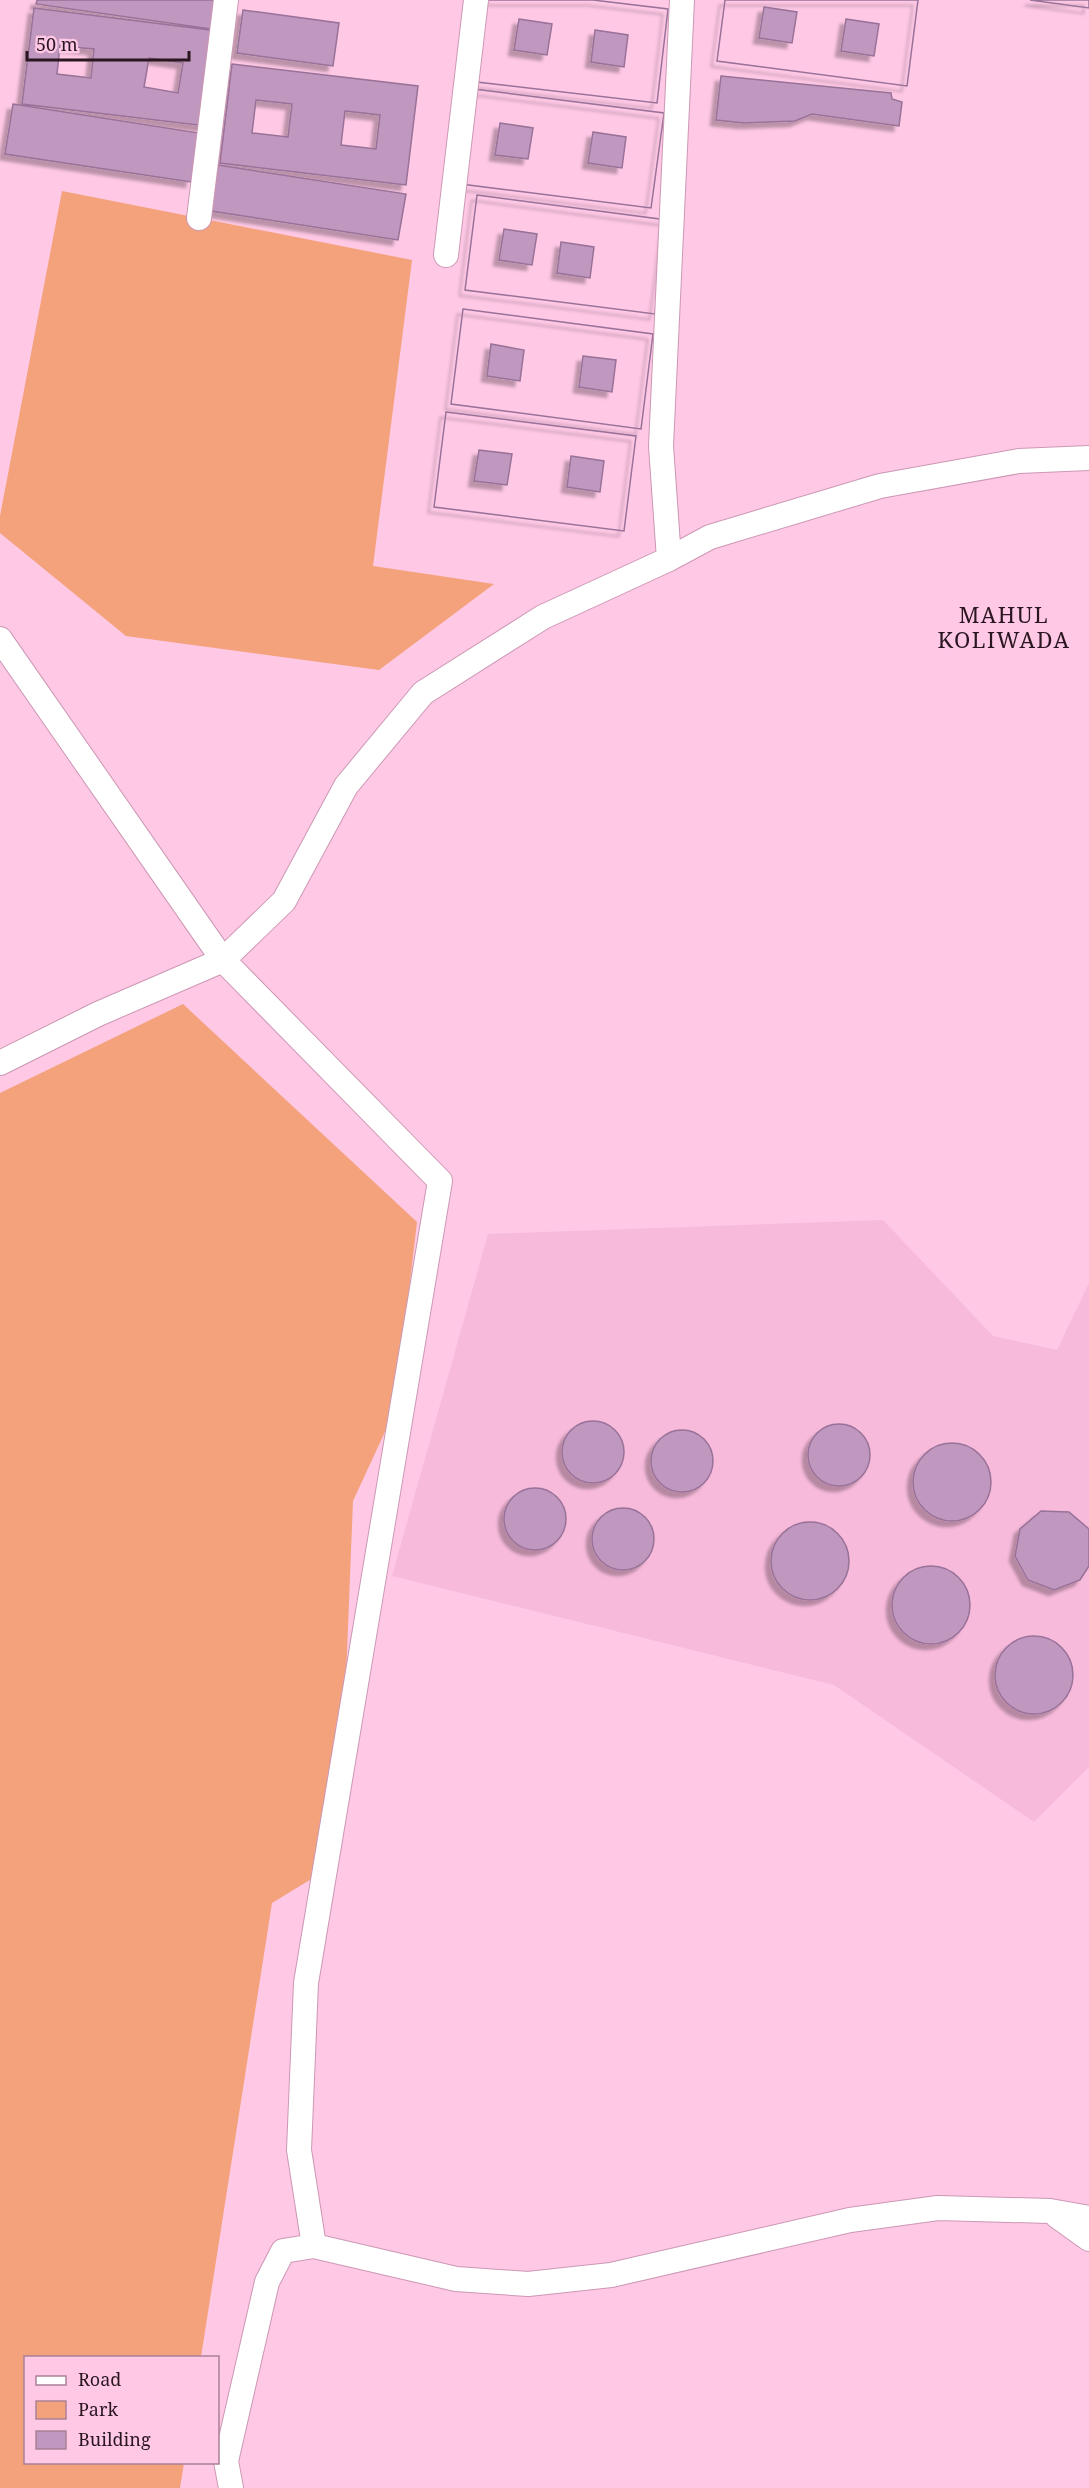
<svg xmlns="http://www.w3.org/2000/svg" width="1089" height="2488" viewBox="0 0 1089 2488" font-family="'Noto Serif',serif">
  <style>
    .built { fill: #f8badb }
    .green { fill: #f3a27c }
    .building { fill: #bf97bf; stroke: #987298; stroke-width: 1.5; fill-rule: evenodd; filter: url(#shadow) }
    .lines { fill: none; stroke-linecap: round; stroke-linejoin: round }
    .minor-casing { stroke: #cc98b4; stroke-width: 26 }
    .minor { stroke: #fff; stroke-width: 24 }
    .labels { text-anchor: middle; dominant-baseline: central; stroke-width: 5; stroke-linejoin: round; paint-order: stroke }
    .neighbourhood-label { font-size: 22px; letter-spacing: 1.5px; fill: #2a1621; stroke: #ffc8e5 }
  </style>
  <defs>
    <filter id="shadow"><feDropShadow dx="-5.5" dy="5.5" stdDeviation="1.5" flood-color="#0004"/></filter>
  </defs>
  <rect width="100%" height="100%" fill="#ffc8e5"/>
  <path class="built" d="M883 1220 993 1336 1057 1350 1089 1283V1767L1034 1822 834 1685 392 1576 488 1234Z"/>
  <path class="green" d="M62 191 412 260 373 566 494 584 379 670 126 636 0 533V516Z
    M183 1004 417 1222 395 1410 353 1501 345 1702 313 1878 272 1903 201 2357 26 2358V2462L184 2463 180 2488H0V1093Z"/>
  <path class="building" d="M37 0H223L218 30 36 4Z
    M487 0H593L668 9 657 103 477 82ZM519 19 552 24 547 55 514 50ZM595 30 628 35 624 67 591 62Z
    M487 0H593L668 9 657 103 477 82Z
    M725 0H918L907 86 717 61ZM764 7 797 12 792 43 759 38ZM846 19 879 24 874 56 841 51Z
    M725 0H918L907 86 717 61Z
    M1030 0H1089V8Z
    M1030 0H1089V8Z
    M34 8 218 31 206 126 22 104ZM60 46 94 49 91 78 57 74ZM149 58 183 63 178 93 144 87Z
    M243 10 339 23 333 66 237 53Z
    M232 64 418 86 406 185 220 163ZM256 100 292 104 288 137 252 133ZM345 111 380 115 376 149 341 145Z
    M721 76 891 93 892 99 902 102 899 126 812 114 795 121 744 123 716 120Z
    M474 89 664 113 651 208 461 184ZM500 123 533 128 528 159 495 155ZM593 132 626 137 622 168 588 163Z
    M474 89 664 113 651 208 461 184Z
    M13 104 199 133 191 182 5 154Z
    M218 165 406 194 398 240 211 211Z
    M477 195 667 220 655 314 465 290ZM504 229 537 234 532 265 499 260ZM561 242 594 247 590 278 557 273Z
    M477 195 667 220 655 314 465 290Z
    M463 309 653 334 641 429 451 404ZM491 344 524 350 520 381 487 376ZM583 356 616 360 612 392 579 387Z
    M463 309 653 334 641 429 451 404Z
    M446 412 636 436 624 531 434 507ZM479 450 512 454 507 485 474 481ZM571 456 604 461 600 492 567 487Z
    M446 412 636 436 624 531 434 507Z
    M562 1452a31 31 0 1 1 62 0a31 31 0 1 1-62 0Z
    M808 1455a31 31 0 1 1 62 0a31 31 0 1 1-62 0Z
    M651 1461a31 31 0 1 1 62 0a31 31 0 1 1-62 0Z
    M913 1482a39 39 0 1 1 78 0a39 39 0 1 1-78 0Z
    M504 1519a31 31 0 1 1 62 0a31 31 0 1 1-62 0Z
    M592 1539a31 31 0 1 1 62 0a31 31 0 1 1-62 0Z
    M1041 1511 1069 1512 1089 1529V1566L1080 1580 1054 1590 1028 1580 1015 1556 1020 1529Z
    M771 1561a39 39 0 1 1 78 0a39 39 0 1 1-78 0Z
    M892 1605a39 39 0 1 1 78 0a39 39 0 1 1-78 0Z
    M995 1675a39 39 0 1 1 78 0a39 39 0 1 1-78 0Z"/>
  <g class="lines">
    <g class="minor-casing">
      <path id="minor" d="M199 218 226 0
        M446 255 476 0
        M669 559 661 446 682 0
        M0 639 223 960 284 901 346 786 423 693 543 617 669 559 710 537 880 486 1019 461 1089 458
        M0 1063 98 1014 223 960 440 1181 306 1983 299 2150 314 2246
        M1057 2216 1089 2239
        M231 2488 226 2461 267 2282 283 2251 314 2246 456 2279 528 2284 611 2275 850 2220 938 2208 1050 2211 1089 2218"/>
    </g>
    <use href="#minor" class="minor"/>
  </g>
  <g class="labels">
    <g class="neighbourhood-label">
      <text x="1004" y="614">MAHUL<tspan x="1004" dy="25">KOLIWADA</tspan></text>
    </g>
  </g>
  <rect x="24" y="2356" width="195" height="108" fill="#ffc8e5" stroke="#aa8197" stroke-width="1.5"/>
  <rect x="36" y="2376" width="30" height="9" fill="#ffffff" stroke="#aa8197" stroke-width="1.5"/>
  <text x="78" y="2386" font-size="18" fill="#2a1621">Road</text>
  <rect x="36" y="2401" width="30" height="18" fill="#f3a27c" stroke="#aa8197" stroke-width="1.5"/>
  <text x="78" y="2416" font-size="18" fill="#2a1621">Park</text>
  <rect x="36" y="2431" width="30" height="18" fill="#bf97bf" stroke="#aa8197" stroke-width="1.5"/>
  <text x="78" y="2446" font-size="18" fill="#2a1621">Building</text>
  <path d="M27 51v9h162v-9" fill="none" stroke="#2a1621" stroke-width="3"/>
  <text x="36" y="51" font-size="18" fill="#2a1621" stroke="#ffc8e5" stroke-width="4.5" paint-order="stroke">50 m</text>
</svg>
